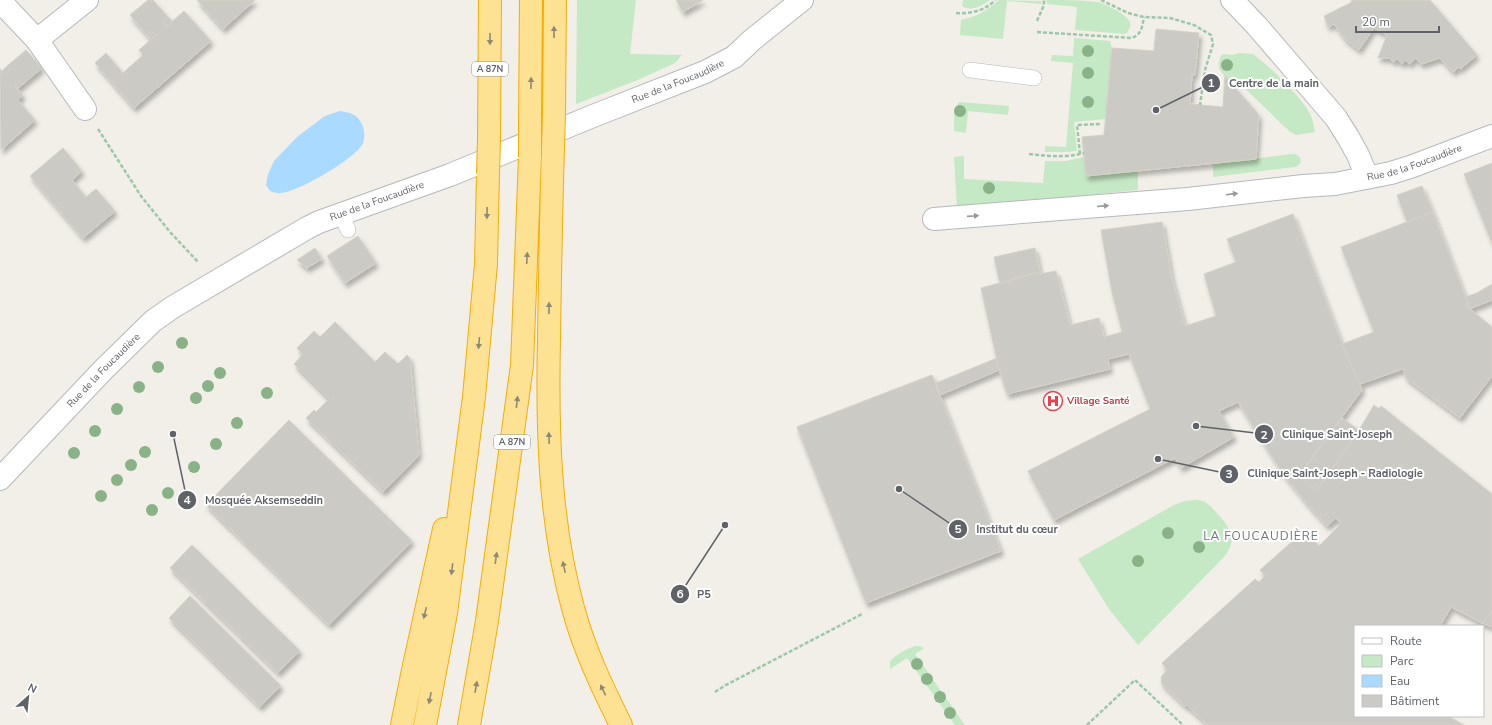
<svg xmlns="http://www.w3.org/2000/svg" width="1492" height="725" viewBox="0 0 1492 725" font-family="'Nunito Sans',sans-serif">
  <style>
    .green { fill: #c5e8c5 }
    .water { fill: #aadaff }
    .building { fill: #cccac5; stroke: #d6d1c6; filter: url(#shadow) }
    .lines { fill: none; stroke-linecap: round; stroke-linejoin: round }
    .service-casing { stroke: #b5b8bc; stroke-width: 16 }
    .minor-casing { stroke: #b5b8bc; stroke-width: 24 }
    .motorway-casing { stroke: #f9ab00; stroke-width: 24 }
    .path { stroke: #9cc7a9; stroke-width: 2.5; stroke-dasharray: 4 2; stroke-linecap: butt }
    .service { stroke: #fff; stroke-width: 15 }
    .minor { stroke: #fff; stroke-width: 22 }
    .motorway { stroke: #fde293; stroke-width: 22 }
    .motorway-bridge-casing { stroke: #f9ab00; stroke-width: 24; stroke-linecap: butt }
    .motorway-bridge { stroke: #fde293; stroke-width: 22 }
    .tree { fill: #89b387 }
    .oneway { fill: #8e8975 }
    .oneway2 { fill: #979a9d }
    .labels { text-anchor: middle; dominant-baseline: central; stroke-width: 4; stroke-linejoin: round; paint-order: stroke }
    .shield { fill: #fff; stroke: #8f9295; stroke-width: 1 }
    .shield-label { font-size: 9px; font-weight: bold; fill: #5f6368 }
    .street-label { font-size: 10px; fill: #5f6368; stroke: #fff }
    .health-label { font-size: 10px; font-weight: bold; fill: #be3a42; stroke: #fff; text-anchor: start }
    .quarter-label { font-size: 12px; letter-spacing: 1px; fill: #70757a; stroke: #fff }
    .leader { fill: none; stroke: #5f6368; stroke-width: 1.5 }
    .callout-dot { fill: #5f6368; stroke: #fff; stroke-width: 1.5 }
    .mark-label { font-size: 12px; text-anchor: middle; font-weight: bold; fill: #fff }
    .callout-label { font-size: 11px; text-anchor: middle; font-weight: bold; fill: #5f6368; stroke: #fff; stroke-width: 4; stroke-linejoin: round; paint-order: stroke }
  </style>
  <defs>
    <filter id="shadow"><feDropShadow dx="2.5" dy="4.5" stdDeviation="2" flood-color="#0004"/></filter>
  </defs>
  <rect width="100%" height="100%" fill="#f1efe8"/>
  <path class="green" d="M577 0H636L630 54 682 55 675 63 640 79 576 104Z
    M963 0H990C982 6 971 12 962 6Z
    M999 0 1042 1 1041 4 1007 1 1003 39 960 35 961 20C976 17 987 11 999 0Z
    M1047 0C1063 0 1080 0 1097 2 1104 3 1129 15 1130 23 1131 27 1128 31 1126 34L1075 30 1077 7 1048 4 1046 2Z
    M1074 38 1110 41 1112 48 1105 119 1074 122 1077 151 1066 152H1045V146L1066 147 1073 63 1051 61 1052 55 1073 56Z
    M1241 53 1253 54C1269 66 1304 99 1311 116 1313 121 1314 127 1315 132L1296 135 1289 131 1232 76 1229 81C1220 70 1215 68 1222 54L1232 55Z
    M959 102 1009 106 1008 115 968 111 966 133 954 131V110Z
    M1291 154C1297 154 1300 155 1301 161L1299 165 1295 167 1213 177V164Z
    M964 156V179L1043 183 1045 161H1066L1084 157 1086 176 1138 171V190L957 208 954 157Z
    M1195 500C1200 500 1205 501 1209 505 1215 510 1230 527 1231 534 1233 544 1229 550 1224 557L1138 645 1109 609 1078 559 1174 505 1185 501Z
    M915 646H920L924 648 915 654 965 725H955L907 658 890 669V661C897 654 906 649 915 646Z"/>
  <path class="water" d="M340 111C343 112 349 112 352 114 362 118 367 133 363 143 357 158 295 194 279 193 276 193 273 192 270 191L266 185 268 174 274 161 297 137 325 116Z"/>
  <path class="building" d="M148 0H153L168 17 163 21 167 26 184 11 211 41 134 108 95 63 106 53 123 73 143 55 139 50 156 35 152 31 147 35 130 15Z
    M197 0H255L223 29Z
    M676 0H703L683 12Z
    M1351 0H1430L1477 55 1460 69 1459 67 1453 72 1440 58 1421 64 1416 58 1409 64 1406 60 1402 64 1397 59 1394 62 1389 58H1378L1387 35 1374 28 1359 50 1346 40 1334 24 1328 27 1324 16 1352 2Z
    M168 17 172 21 167 26 163 21Z
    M1156 29 1199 33 1195 75H1192L1190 104 1223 107 1225 76 1259 115 1256 159 1086 176 1082 137 1104 135 1112 48 1154 51Z
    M152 31 156 35 151 40 147 35Z
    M26 50 42 68 23 84 20 81 14 85 23 95 18 100 35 120 1 150 0 69 5 75 11 70 7 66Z
    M7 66 11 70 5 75 2 71Z
    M20 81 23 84 17 89 14 85Z
    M63 148 82 171 72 180 86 197 96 189 115 211 83 238 30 176Z
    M1492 163V243L1464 174Z
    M1422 186 1433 212 1407 222 1397 195Z
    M1433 212 1470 309 1492 327V376L1460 418 1406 378 1403 369 1360 384 1362 390 1342 344 1374 332 1341 247Z
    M1293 214 1342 344 1362 390 1300 474 1316 492 1359 430 1374 405 1379 409 1381 406 1492 494V611L1482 623 1451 607 1440 626H1355V716H1448L1464 725H1208L1186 705 1185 706 1162 684 1161 677 1167 670 1162 663 1255 579 1259 582 1265 576 1260 570 1305 530 1319 546 1341 524 1336 518 1327 526 1309 506 1283 474 1238 402 1219 411 1234 437 1181 468 1175 458 1054 520 1028 471 1150 409 1129 354 1108 359 1110 369 1007 394 999 370 981 288 1040 272V274L1056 271 1070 325 1099 318 1104 337 1122 332 1112 292 1101 230 1162 222 1172 279 1185 326 1216 316 1204 274 1236 262 1227 239Z
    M358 236 376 263 345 283 327 256Z
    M315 248 322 259 307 268 297 260Z
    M1035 248 1040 272 1011 279V281L1000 284 994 257Z
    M1492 284V300L1469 309 1465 297 1477 293Z
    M335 322 375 362 385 352 398 364 407 355 410 358 419 455 383 492 306 418 314 410 316 412 329 399 294 364 303 354 297 348 314 331 320 337Z
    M997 358 999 370 940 395 936 383Z
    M932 375 1001 551 866 603 797 427Z
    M932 375 1001 551 866 603 797 427Z
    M1342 418 1359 430 1316 492 1300 474Z
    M289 420 412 541 329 625 206 505Z
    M192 545 300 651 278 673 170 568Z
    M190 596 281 686 260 707 169 618Z
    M1492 611V627L1482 623Z"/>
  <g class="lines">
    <g class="service-casing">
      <path id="service" d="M970 70 1034 78
        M341 214 348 230"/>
    </g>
    <g class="minor-casing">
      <g id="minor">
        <path d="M1232 0 1257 26 1336 118 1348 137 1358 155 1367 177"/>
        <path d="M0 1 37 40 85 109"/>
        <path d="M37 40 87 0"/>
        <path id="s1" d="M934 219 1188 199 1303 186 1335 184 1391 173 1413 166 1492 136"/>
        <path id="s2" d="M0 479 103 370 153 321 173 307 307 228 319 222 450 175 593 116 705 72 734 57 752 40 802 0"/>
      </g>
    </g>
    <g class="motorway-casing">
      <path id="motorway" d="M554 113 555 0
        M530 122 531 0
        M489 139 490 0
        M553 148C551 211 550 275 549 338 547 429 549 520 573 608 584 649 602 687 621 725
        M402 725 413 670 444 529
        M425 725 446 613 474 397 486 264 488 174
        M469 725 487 621 522 365 530 157"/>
    </g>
    <path class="path" d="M1101 0 1128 13 1144 17 1170 18 1194 25 1211 35 1213 44 1205 70 1200 105
      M956 13C970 14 985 11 995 0
      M1037 21 1044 5V0
      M1037 32 1132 38C1142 34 1142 27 1144 17
      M98 129 141 196 170 232 198 262
      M1029 154C1048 156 1065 158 1084 153
      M1080 154 1077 125 1100 124
      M715 692 724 686 862 614
      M1087 725 1135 680 1183 725"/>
    <use href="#service" class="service"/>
    <use href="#minor" class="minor"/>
    <use href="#motorway" class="motorway"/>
    <g class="motorway-bridge-casing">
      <path id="motorway-bridge" d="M553 148 554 113
        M530 157V122
        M488 174 489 139"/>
    </g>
    <use href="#motorway-bridge" class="motorway-bridge"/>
  </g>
  <g class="tree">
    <circle cx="1088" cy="51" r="6"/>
    <circle cx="1227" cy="65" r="6"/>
    <circle cx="1088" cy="73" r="6"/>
    <circle cx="1088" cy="102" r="6"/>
    <circle cx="960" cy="111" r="6"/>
    <circle cx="989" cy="188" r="6"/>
    <circle cx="182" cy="343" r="6"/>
    <circle cx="158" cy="367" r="6"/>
    <circle cx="220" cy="373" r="6"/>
    <circle cx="208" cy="386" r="6"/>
    <circle cx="139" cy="387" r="6"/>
    <circle cx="267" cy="393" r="6"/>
    <circle cx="196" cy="398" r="6"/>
    <circle cx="117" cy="409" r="6"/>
    <circle cx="237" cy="423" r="6"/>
    <circle cx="95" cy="431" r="6"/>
    <circle cx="216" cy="444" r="6"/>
    <circle cx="145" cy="452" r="6"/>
    <circle cx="74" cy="453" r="6"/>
    <circle cx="131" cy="465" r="6"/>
    <circle cx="194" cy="467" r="6"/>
    <circle cx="117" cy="480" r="6"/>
    <circle cx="168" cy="493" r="6"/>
    <circle cx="101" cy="496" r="6"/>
    <circle cx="152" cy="510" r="6"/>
    <circle cx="1168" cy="533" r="6"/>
    <circle cx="1199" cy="547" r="6"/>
    <circle cx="1138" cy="561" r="6"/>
    <circle cx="917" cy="664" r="6"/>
    <circle cx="927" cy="679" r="6"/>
    <circle cx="940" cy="697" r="6"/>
    <circle cx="950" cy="713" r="6"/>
  </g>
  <defs><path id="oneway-solid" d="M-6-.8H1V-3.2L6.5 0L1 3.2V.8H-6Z"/></defs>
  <g class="oneway">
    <use href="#oneway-solid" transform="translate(554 32) rotate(-90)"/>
    <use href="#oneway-solid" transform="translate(490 39) rotate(90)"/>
    <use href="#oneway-solid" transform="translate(531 83) rotate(-89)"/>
    <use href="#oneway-solid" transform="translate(487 213) rotate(91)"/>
    <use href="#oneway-solid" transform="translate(527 258) rotate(-87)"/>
    <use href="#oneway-solid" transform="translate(549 308) rotate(-89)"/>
    <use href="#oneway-solid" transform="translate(479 343) rotate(95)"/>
    <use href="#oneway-solid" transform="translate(517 402) rotate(-83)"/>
    <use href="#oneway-solid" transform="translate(549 438) rotate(-92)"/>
    <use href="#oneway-solid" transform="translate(496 558) rotate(-82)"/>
    <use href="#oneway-solid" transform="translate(564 567) rotate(-102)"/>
    <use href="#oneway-solid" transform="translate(452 569) rotate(97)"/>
    <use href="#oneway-solid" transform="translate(425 613) rotate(103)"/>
    <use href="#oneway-solid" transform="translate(476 687) rotate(-80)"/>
    <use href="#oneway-solid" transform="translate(603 690) rotate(-116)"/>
    <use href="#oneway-solid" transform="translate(430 698) rotate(101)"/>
  </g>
  <g class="oneway2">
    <use href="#oneway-solid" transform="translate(1232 194) rotate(-7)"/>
    <use href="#oneway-solid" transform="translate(1103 206) rotate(-5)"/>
    <use href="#oneway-solid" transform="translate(973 216) rotate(-4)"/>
  </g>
  <defs>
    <g id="hospital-ring" transform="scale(1)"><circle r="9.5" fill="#fff" stroke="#e0444e" stroke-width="1.5"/><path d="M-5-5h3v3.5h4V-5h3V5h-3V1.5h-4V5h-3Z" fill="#e0444e"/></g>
  </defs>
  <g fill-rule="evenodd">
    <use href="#hospital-ring" x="1053" y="401"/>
  </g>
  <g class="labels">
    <g class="shield">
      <rect x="472" y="62" width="36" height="14" rx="3"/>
      <rect x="494" y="435" width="36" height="14" rx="3"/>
    </g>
    <g class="shield-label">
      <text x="490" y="69">A 87N</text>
      <text x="512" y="442">A 87N</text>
    </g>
    <g class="street-label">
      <text stroke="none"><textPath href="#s2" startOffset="799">Rue de la Foucaudière</textPath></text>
      <text stroke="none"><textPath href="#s1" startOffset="485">Rue de la Foucaudière</textPath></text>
      <text stroke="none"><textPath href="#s2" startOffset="475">Rue de la Foucaudière</textPath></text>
      <text stroke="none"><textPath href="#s2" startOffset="150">Rue de la Foucaudière</textPath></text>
    </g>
    <g class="health-label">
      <text x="1067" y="401">Village Santé</text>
    </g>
    <g class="quarter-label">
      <text x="1261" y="536">LA FOUCAUDIÈRE</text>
    </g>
  </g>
  <path class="leader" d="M1156 110L1211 83M1196 426L1264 434M1158 459L1229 474M173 434L187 500M899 489L958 529M725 525L680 594"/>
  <g class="callout-dot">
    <circle cx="1156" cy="110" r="4"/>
    <circle cx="1196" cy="426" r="4"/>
    <circle cx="1158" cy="459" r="4"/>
    <circle cx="173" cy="434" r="4"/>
    <circle cx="899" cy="489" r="4"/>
    <circle cx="725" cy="525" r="4"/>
    <circle cx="1211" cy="83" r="10"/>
    <circle cx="1264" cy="434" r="10"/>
    <circle cx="1229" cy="474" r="10"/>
    <circle cx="187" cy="500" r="10"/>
    <circle cx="958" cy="529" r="10"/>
    <circle cx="680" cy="594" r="10"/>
  </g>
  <g class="mark-label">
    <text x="1211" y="87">1</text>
    <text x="1264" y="439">2</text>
    <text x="1229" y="478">3</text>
    <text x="187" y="504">4</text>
    <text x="958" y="533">5</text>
    <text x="680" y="598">6</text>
  </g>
  <g class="callout-label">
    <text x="1274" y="87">Centre de la main</text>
    <text x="1337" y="438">Clinique Saint-Joseph</text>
    <text x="1335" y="477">Clinique Saint-Joseph - Radiologie</text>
    <text x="264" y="504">Mosquée Aksemseddin</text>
    <text x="1017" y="533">Institut du cœur</text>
    <text x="704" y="598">P5</text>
  </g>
  <rect x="1354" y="625" width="130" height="92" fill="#ffffff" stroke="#bfc1c3"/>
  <rect x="1362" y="638" width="20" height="6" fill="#ffffff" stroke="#bfc1c3"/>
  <text x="1390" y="645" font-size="12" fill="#5f6368">Route</text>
  <rect x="1362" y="655" width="20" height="12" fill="#c5e8c5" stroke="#bfc1c3"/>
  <text x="1390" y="665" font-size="12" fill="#5f6368">Parc</text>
  <rect x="1362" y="675" width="20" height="12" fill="#aadaff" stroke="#bfc1c3"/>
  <text x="1390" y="685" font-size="12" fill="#5f6368">Eau</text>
  <rect x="1362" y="695" width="20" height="12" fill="#cccac5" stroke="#bfc1c3"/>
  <text x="1390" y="705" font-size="12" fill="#5f6368">Bâtiment</text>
  <g transform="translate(28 697) rotate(27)" stroke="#ffffff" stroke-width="3" paint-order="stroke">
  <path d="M0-3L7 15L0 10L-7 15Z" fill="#5f6368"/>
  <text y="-6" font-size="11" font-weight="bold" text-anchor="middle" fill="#5f6368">N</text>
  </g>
  <path d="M1356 26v6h83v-6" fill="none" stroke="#5f6368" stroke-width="2"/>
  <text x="1362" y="26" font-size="12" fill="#5f6368" stroke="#ffffff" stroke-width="3" paint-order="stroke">20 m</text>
</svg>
